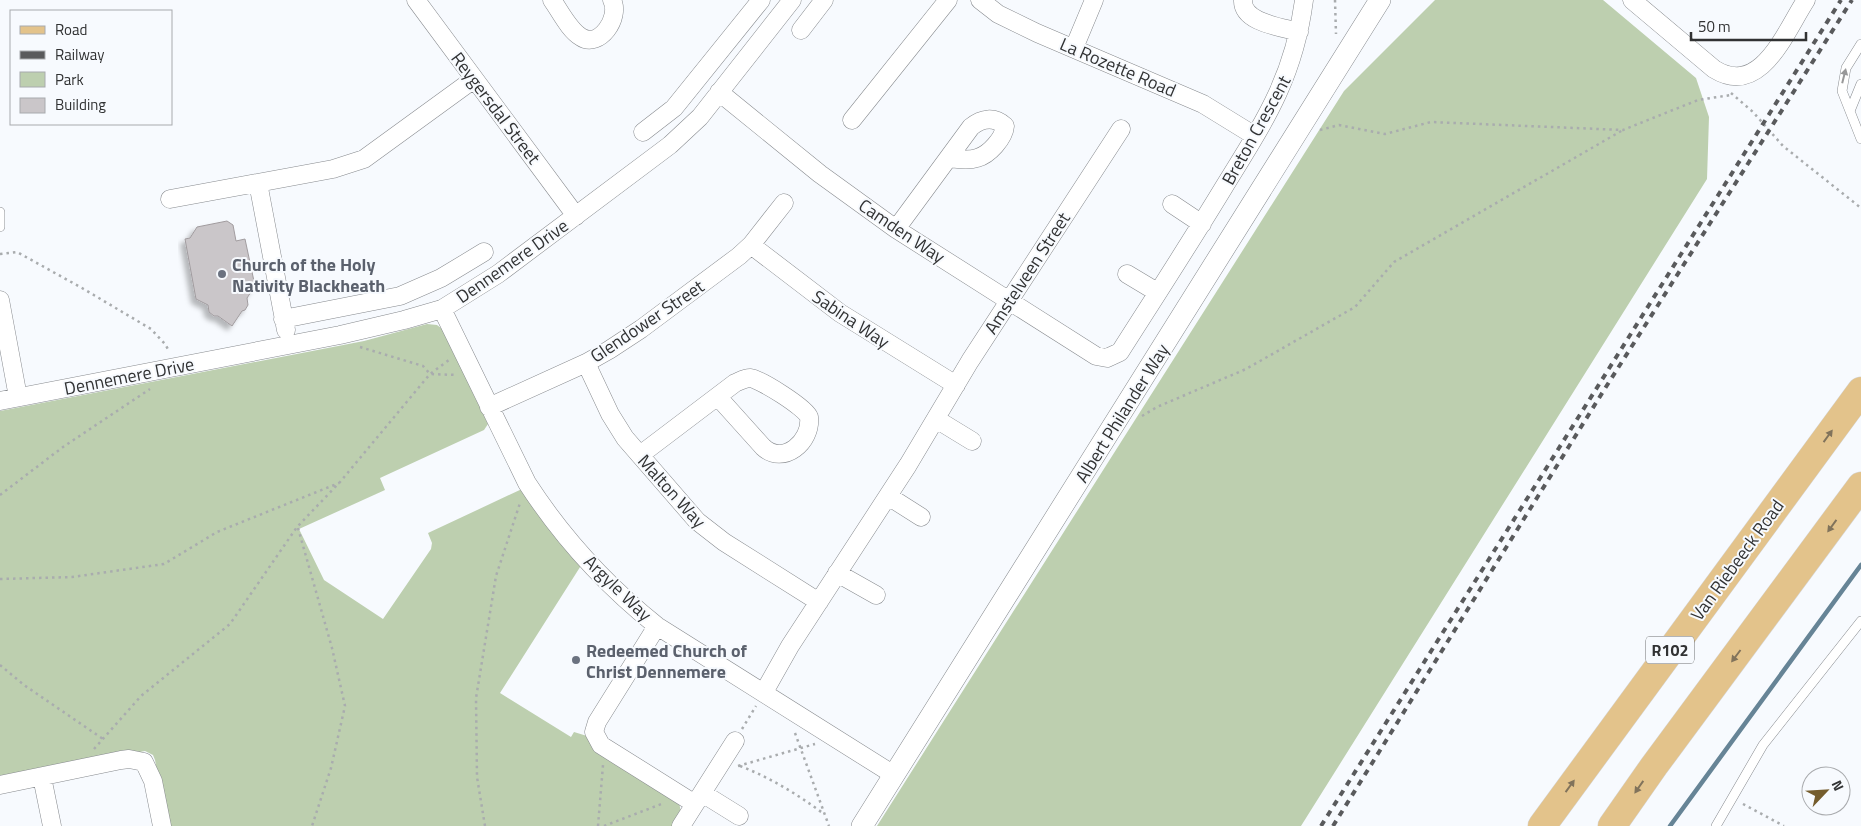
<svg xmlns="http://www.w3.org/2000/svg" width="1861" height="826" viewBox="0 0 1861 826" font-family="'Titillium Web',sans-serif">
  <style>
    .green { fill: #bdcfaf }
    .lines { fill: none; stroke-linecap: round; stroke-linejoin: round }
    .stream { stroke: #668496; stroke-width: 4.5 }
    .building { fill: #cac6c9; stroke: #a19c9f; filter: url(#shadow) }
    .service-casing { stroke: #878a8e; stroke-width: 10 }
    .minor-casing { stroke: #878a8e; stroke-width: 19 }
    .tertiary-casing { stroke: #878a8e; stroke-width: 22 }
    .primary-casing { stroke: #d6d6d6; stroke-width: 29 }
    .path { stroke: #a9acae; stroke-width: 2.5; stroke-dasharray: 2.5 4; stroke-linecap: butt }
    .service { stroke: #fff; stroke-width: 9 }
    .minor { stroke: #fff; stroke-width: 18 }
    .tertiary { stroke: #fff; stroke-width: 21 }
    .primary { stroke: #e3c38b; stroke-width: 28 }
    .rail { stroke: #595a5c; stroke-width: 4; stroke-dasharray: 6 6; stroke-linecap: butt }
    .oneway { fill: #989899 }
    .oneway2 { fill: #81735b }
    .worship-dot { fill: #6b7280; stroke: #f7fafe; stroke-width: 2 }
    .labels { text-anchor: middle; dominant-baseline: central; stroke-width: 4; stroke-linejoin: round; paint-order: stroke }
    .shield { fill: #f7fafe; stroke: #6c6e70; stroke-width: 1 }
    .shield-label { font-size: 16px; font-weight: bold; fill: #313233 }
    .street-label { font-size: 18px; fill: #313233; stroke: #f7fafe }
    .worship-label { font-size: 18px; font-weight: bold; fill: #5b616d; stroke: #f7fafe; text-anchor: start }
  </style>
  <defs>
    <filter id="shadow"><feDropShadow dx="-4.5" dy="4.5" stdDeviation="2.5" flood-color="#0004"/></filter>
  </defs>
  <rect width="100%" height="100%" fill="#f7fafe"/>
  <path class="green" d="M1435 0H1603L1696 78 1709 117 1707 179 1301 826H877L1344 91Z
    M427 324 437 325 445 331 488 424 484 430 380 478 385 490 299 529 324 580 383 619 431 549 432 543 428 533 522 489 582 564 500 693 571 737 574 732 587 736 679 802 681 813 675 826H167L155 760 153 755 145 751 0 779V411L364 341Z"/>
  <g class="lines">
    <path class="stream" d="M1670 826 1861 565"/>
  </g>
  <path class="building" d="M227 221 233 225 236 241 245 239 255 286 247 298 248 305 245 310 242 311 232 326 218 316H214L209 312 208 305 196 299 185 239 190 238 197 227Z"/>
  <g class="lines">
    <g class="service-casing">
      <path id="service" d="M1861 44 1846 68 1842 91 1861 139
        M1850 111 1861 84
        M0 212V227
        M1716 826 1763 745 1861 621"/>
    </g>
    <g class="minor-casing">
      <path id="minor" d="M416 0 576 216
        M552 0C560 11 569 30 581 37 599 49 621 18 612 0
        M980 0 998 14 1037 33 1203 104 1255 136
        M1243 0C1242 23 1282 27 1299 32
        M1632 0 1714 69C1761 98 1785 32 1806 0
        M801 30 824 0
        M1074 48 1094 0
        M719 92 820 174 896 229 1096 356 1107 358 1120 352C1155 297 1190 243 1224 187 1264 122 1294 78 1304 0
        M852 120 948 0
        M643 132 674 108 761 0
        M258 183 286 330
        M170 199 333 169 364 159 474 79
        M1172 204 1202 224
        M896 229 971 127C982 118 994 116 1005 126 1004 138 989 155 977 158 968 161 958 159 949 158
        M751 245 840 313 956 385
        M1127 274 1157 292
        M0 300 18 397
        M442 309 527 483C562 537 607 586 657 626L894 775
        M283 319 400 296 441 278 484 252
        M586 363 610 414 625 438 697 521 724 542 819 602
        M0 401 340 335 404 320 442 309 498 274 670 145 700 117 792 0
        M489 407 586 363 609 350 641 329 739 256 751 245 784 203
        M936 419 972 441
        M640 455 735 383C740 381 745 378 750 378 760 379 806 408 809 417 812 442 783 466 763 447L718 397
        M888 496 921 517
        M837 573 876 595
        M657 626 597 722 594 732 601 745 695 804 681 826
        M764 692 790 646 908 465 970 361 1121 129
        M42 777 52 826
        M0 785 121 760 129 759 144 762 153 781 162 826
        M702 793 739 816
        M695 804 735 741"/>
    </g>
    <g class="tertiary-casing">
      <path id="tertiary" d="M862 826 1380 0"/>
    </g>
    <g class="primary-casing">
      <path id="primary" d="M1542 826 1861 391
        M1612 826 1654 766 1861 486"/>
    </g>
    <path class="path" d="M1335 0 1336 34
      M1731 93 1753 112 1783 146 1861 208
      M1320 130 1339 125 1385 134 1431 122 1623 130 1698 100 1731 95
      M0 254 17 252 82 288 151 329 165 344 169 351
      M360 347 423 366 430 374 457 375
      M1142 416 1157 407 1246 369 1355 307 1394 262 1623 130
      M0 495 63 447 150 389
      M298 528 332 648 345 706 331 768 312 826
      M0 579 72 577 164 564 217 532 339 483
      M0 665 24 685 103 739
      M742 729 756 706
      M795 733 829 826
      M94 749 141 696 230 624 297 527 340 482 430 374 449 360
      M738 766 815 744
      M740 766C771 778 797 794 824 814
      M1743 804 1784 826
      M485 826 477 777 476 698 496 576 520 503
      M598 826 603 765
      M604 826 664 803"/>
    <use href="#service" class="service"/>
    <use href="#minor" class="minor"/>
    <use href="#tertiary" class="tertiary"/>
    <use href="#primary" class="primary"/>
    <path class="rail" d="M1321 826 1841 0
      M1333 826 1604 390 1852 0"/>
  </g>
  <defs><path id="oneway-solid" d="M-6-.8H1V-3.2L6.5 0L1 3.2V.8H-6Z" transform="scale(1.25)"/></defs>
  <use class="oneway" href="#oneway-solid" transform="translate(1844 76) rotate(-76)"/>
  <g class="oneway2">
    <use href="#oneway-solid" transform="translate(1828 436) rotate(-54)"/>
    <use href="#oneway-solid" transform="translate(1832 526) rotate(126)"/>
    <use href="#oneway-solid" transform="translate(1736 656) rotate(127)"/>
    <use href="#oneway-solid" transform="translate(1570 786) rotate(-54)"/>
    <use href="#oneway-solid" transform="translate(1639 787) rotate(125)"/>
  </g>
  <g class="worship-dot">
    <circle cx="222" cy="274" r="5"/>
    <circle cx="576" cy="660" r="5"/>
  </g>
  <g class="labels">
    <rect class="shield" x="1646" y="636.5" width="48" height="27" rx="4"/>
    <g class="shield-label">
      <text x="1670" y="650">R102</text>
    </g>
    <g class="street-label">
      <text transform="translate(1118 67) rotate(23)">La Rozette Road</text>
      <text transform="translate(496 108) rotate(53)">Reygersdal Street</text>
      <text transform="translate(1256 130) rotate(-61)">Breton Crescent</text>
      <text transform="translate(902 231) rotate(34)">Camden Way</text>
      <text transform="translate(512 261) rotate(-35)">Dennemere Drive</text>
      <text transform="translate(1027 273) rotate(-57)">Amstelveen Street</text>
      <text transform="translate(851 319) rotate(34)">Sabina Way</text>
      <text transform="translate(647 321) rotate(-34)">Glendower Street</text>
      <text transform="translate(129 376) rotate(-11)">Dennemere Drive</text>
      <text transform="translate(1122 413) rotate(-58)">Albert Philander Way</text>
      <text transform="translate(672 491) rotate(48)">Malton Way</text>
      <text transform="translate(1737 560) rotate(-54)">Van Riebeeck Road</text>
      <text transform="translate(618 588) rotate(44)">Argyle Way</text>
    </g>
    <g class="worship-label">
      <text x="232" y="264">Church of the Holy<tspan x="232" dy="21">Nativity Blackheath</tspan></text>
      <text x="586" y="650">Redeemed Church of<tspan x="586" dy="21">Christ Dennemere</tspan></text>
    </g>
  </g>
  <rect x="10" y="10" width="162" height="115" fill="#f7fafe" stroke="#a8aaad"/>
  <rect x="20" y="26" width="25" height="8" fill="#e3c38b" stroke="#a8aaad"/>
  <text x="55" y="35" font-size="15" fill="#313233">Road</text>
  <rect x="20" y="51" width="25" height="8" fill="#595a5c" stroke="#a8aaad"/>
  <text x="55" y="60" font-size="15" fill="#313233">Railway</text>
  <rect x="20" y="72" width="25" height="15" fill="#bdcfaf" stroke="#a8aaad"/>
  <text x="55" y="85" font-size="15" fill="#313233">Park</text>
  <rect x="20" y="98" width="25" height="15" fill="#cac6c9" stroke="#a8aaad"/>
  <text x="55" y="110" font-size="15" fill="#313233">Building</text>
  <g transform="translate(1826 791) rotate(65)"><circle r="24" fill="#f7fafe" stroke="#a8aaad"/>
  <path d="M0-4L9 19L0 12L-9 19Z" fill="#755d2d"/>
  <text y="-8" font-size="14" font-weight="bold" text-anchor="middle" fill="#313233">N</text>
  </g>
  <path d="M1691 32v8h115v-8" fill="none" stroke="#313233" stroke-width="2.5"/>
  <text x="1698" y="32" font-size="15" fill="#313233" stroke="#f7fafe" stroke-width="4" paint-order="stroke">50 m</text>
</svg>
